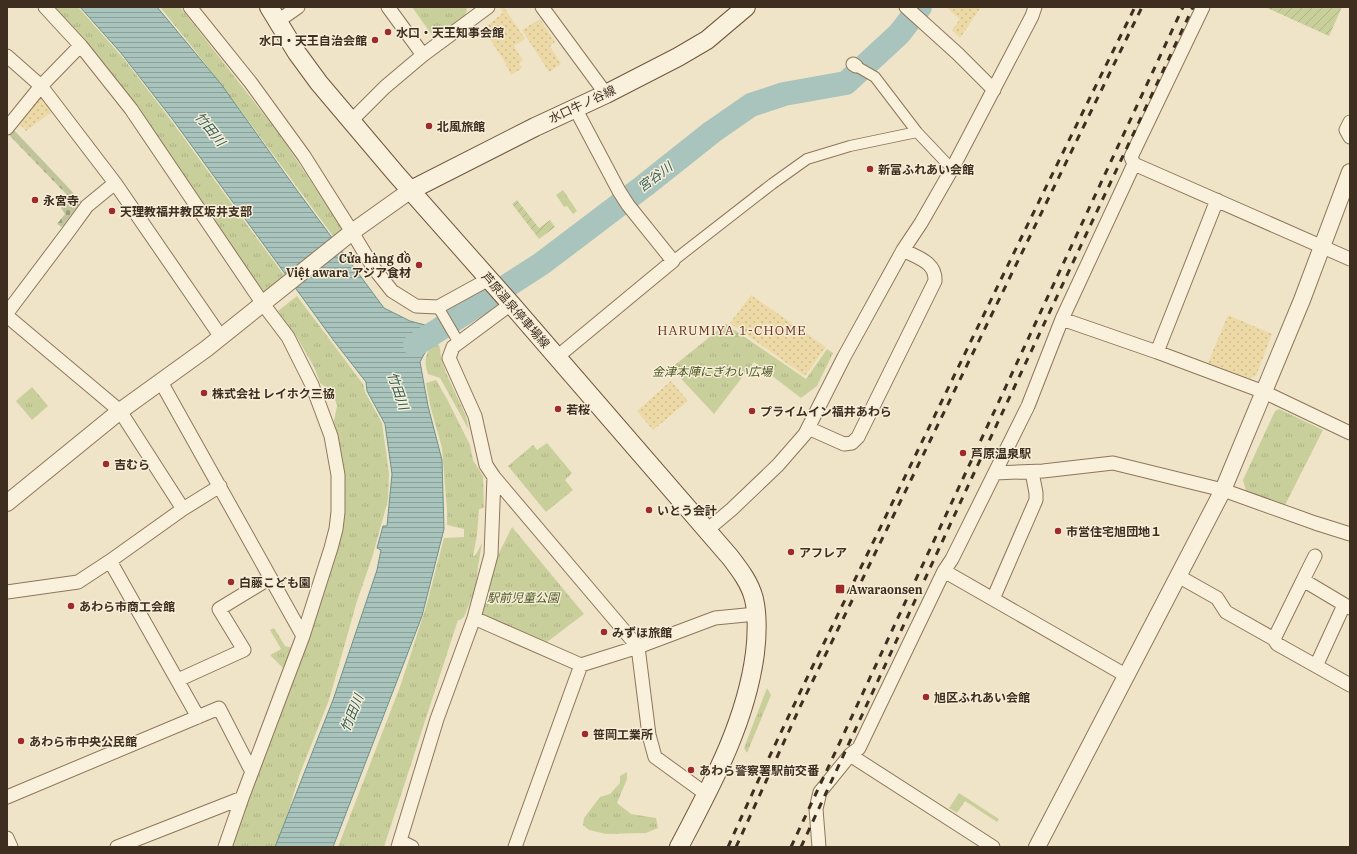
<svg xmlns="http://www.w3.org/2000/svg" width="1357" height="854" viewBox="0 0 1357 854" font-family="'IBM Plex Serif','Noto Sans JP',serif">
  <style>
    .grass { fill: url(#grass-tufts) }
    .sand { fill: url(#sand-dots) }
    .cemetery { fill: url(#cemetery-stones) }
    .garden { fill: url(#garden-furrows) }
    .water { fill: url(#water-rules); stroke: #6f938a }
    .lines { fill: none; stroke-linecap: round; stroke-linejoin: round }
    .river { stroke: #a9c4bc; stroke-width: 24 }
    .pedestrian-casing { stroke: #8d765c; stroke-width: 12 }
    .minor-casing { stroke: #8d765c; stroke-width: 15 }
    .tertiary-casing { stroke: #8d765c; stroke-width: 18 }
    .secondary-casing { stroke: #6f573f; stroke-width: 20 }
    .pedestrian { stroke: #faf1dc; stroke-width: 10 }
    .minor { stroke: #faf1dc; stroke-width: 13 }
    .tertiary { stroke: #faf1dc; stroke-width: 16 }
    .secondary { stroke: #faf1dc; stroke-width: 18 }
    .rail { stroke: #3d2e20; stroke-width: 3; stroke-dasharray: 7 7; stroke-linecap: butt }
    .poi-dot { fill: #9e2a2b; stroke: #f7eed8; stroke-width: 1.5 }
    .labels { text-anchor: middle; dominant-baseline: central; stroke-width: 3; stroke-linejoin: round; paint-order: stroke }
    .poi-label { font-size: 12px; font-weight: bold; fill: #3d2e20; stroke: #f7eed8; text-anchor: start }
    .street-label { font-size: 12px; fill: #3d2e20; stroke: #f7eed8 }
    .park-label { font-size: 12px; font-style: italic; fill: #4d5a26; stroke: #f7eed8 }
    .water-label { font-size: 13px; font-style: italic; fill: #2f5d5a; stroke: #f7eed8 }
    .neighbourhood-label { font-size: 13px; letter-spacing: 1px; fill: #6b2e1e; stroke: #f7eed8 }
  </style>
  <defs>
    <pattern id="grass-tufts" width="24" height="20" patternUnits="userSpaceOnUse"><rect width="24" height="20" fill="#c9cf9b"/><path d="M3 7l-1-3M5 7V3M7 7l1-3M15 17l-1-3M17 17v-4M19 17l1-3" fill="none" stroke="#aeb285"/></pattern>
    <pattern id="sand-dots" width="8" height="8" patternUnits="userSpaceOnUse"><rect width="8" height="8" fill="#ecd9a5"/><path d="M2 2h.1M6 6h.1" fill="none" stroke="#cbbb8e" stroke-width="1.8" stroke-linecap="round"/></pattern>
    <pattern id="cemetery-stones" width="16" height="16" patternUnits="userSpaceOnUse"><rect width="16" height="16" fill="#bfc49a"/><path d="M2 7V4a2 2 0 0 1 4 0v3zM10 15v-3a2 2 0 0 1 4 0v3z" fill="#9ca07d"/></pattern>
    <pattern id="garden-furrows" width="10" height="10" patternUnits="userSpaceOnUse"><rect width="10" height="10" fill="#c9cf9b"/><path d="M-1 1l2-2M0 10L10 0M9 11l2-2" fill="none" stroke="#aeb285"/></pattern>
    <pattern id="water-rules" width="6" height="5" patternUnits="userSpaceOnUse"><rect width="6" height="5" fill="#a9c4bc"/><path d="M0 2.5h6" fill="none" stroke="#8ba098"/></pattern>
  </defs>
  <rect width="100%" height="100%" fill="#f0e4c8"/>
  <path class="grass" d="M52 7H78L124 59 167 115 286 278 264 296Z
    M160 7H180L280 135 345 233 336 240C278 162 222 82 160 7Z
    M412 7H466L467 10 465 15 434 38Z
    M563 190 577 211 573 214 567 206 564 207 556 195Z
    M297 296 363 384 365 392 382 423 389 473 388 500 372 558 357 601 329 700 299 776 278 847H232L339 528 333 426 337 406 333 393 320 383 314 367 297 337 278 311Z
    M726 324 806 379 827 349 833 353 817 386 801 398 754 362 714 414 671 368Z
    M436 340 440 348 441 357 446 373 466 416 469 430 440 378 428 374C423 360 426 351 436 340Z
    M436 380 447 399 470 445 473 460 483 476 484 508 479 509 477 535 473 556H475L482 543 478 567 476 587 464 617 460 620H458L384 847H338L401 684 426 607 444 538 464 537V529L447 525V510L442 448 430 405 426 383Z
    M32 387 48 406 32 420 16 401Z
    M1279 409 1323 430 1284 507 1246 491 1243 480 1275 411Z
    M547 443 572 473 565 480 573 490 546 512 508 466 533 445 537 450Z
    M512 527 584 614 543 645 480 616 498 555Z
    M274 628 285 646 293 648 283 668 270 655 281 649 270 630Z
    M767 688 771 695 747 753 744 748Z
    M627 772V779L617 803 631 814 656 818 658 828 646 833 606 834 589 830 583 825 584 818 600 797 610 794 620 783V776Z
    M959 793 999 819 997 822 965 801 957 813 949 808Z"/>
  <path class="sand" d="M501 7H504L525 39 514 46 523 61 519 63 522 68 511 75 503 59 483 29 503 13 500 8Z
    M946 7H981L960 38 952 30 960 19Z
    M540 19 555 42 550 46 561 64 549 72 522 30Z
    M39 93 53 111 26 131 19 123Z
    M751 295 826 347 805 376 730 323Z
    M1228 315 1272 334 1256 376 1249 378 1208 363Z
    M671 381 688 401 653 430 637 411Z"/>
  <path class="cemetery" d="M12 128 81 201 62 227 57 224 65 214 61 208 70 198 8 134Z"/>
  <path class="garden" d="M1265 7H1342L1329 36Z
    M517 200 539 228 550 220 555 227 539 239 512 204Z"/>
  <path class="water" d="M80 7H157L221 84 296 189 384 308 410 321 425 325 440 322 445 330 432 339 420 362 428 406 442 460 444 529 422 616 333 847H275L333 700 377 570 381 550 377 548 383 526H387L392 474 385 424 367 391 366 382 334 341 173 120 121 53Z"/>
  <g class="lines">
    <path class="river" d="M415 345 541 264 644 186 712 132 751 105 784 94 846 83 899 34 920 7"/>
    <g class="pedestrian-casing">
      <path id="pedestrian" d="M856 66 875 77 917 132
        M673 261 772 184 807 159 850 146 917 132 952 169
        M438 307 459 343"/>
    </g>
    <g class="minor-casing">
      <path id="minor" d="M45 7 81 46 131 109 263 304 288 337 312 385 331 436 338 475V512L336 529 331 548 303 636 161 382
        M190 7 251 83 304 156 352 232 373 267 392 291 416 306 438 307 489 279
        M388 7 423 55
        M542 7 606 94
        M906 7 958 54 994 90
        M278 21 298 7
        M7 56 41 86 115 183 221 337
        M853 64 856 66
        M351 121 385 87 423 55 488 7
        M1350 122 1346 130 1350 137
        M7 128 41 86 77 49
        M1134 164 1350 259
        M511 304 453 347 449 358 475 416 486 465 494 477 638 647 715 618 756 614
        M7 313 68 232 87 206 115 183
        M7 316 120 411 183 509 110 561
        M1062 319 1157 352 1264 392 1350 433
        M1157 352 1217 200
        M557 357 673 261 628 205 619 191 575 108
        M808 428 844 444 852 443 858 437 935 281C936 262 918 258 903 250
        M995 473 1043 471 1113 463 1223 490 1315 523 1350 534
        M183 509 220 486
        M707 530 732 509 778 465 805 434 844 357 903 250 921 223 952 169 1032 16 1035 7
        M944 571 1127 676
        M1178 576 1217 598 1226 612 1274 639 1303 580 1350 608
        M1303 580 1315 556
        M7 592 78 582 110 561 198 717
        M993 599 1036 500V493L1032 472
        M474 618 581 665
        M1274 639 1277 644 1350 685
        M1316 666 1344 605
        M178 680 244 650 219 609 270 578
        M850 755 993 847
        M7 797 219 708 252 772
        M7 838 11 847
        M400 841 412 847
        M117 847 242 798
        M225 847 242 798 303 636
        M398 847 437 719 474 618 491 555 494 477
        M515 847 581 665 638 647 649 735 655 757 706 794
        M819 847 816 809 820 792 850 755 859 748 944 571 952 559 1028 406 1062 319 1134 164 1131 157 1203 7"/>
    </g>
    <g class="tertiary-casing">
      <path id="tertiary" d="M7 503 120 411 206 349 352 232 411 190
        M1037 847 1223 490 1302 300 1350 172"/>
    </g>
    <g class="secondary-casing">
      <path id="secondary" d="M269 7 297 53 319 83 396 174 511 304 730 557C740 570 750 583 754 599 758 617 757 636 755 653 746 723 711 786 679 847
        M411 190 535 127 606 94 678 57 707 40 746 7"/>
    </g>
    <use href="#pedestrian" class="pedestrian"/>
    <use href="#minor" class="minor"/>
    <use href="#tertiary" class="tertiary"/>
    <use href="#secondary" class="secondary"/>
    <path class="rail" d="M728 847C782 726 842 607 900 487 978 327 1055 167 1135 7
      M736 847 799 709 1142 7
      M791 847 1183 7
      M801 847 974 473 1193 7"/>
  </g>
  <g class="poi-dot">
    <circle cx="388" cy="32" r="4"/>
    <circle cx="375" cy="40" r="4"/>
    <circle cx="429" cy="126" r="4"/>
    <circle cx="870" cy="169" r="4"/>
    <circle cx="35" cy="200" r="4"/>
    <circle cx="112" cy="211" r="4"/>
    <circle cx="419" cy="265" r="4"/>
    <circle cx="204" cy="393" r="4"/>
    <circle cx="558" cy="409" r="4"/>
    <circle cx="752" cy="411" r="4"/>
    <circle cx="963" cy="453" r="4"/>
    <circle cx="106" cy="464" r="4"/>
    <circle cx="649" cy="510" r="4"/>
    <circle cx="1058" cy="531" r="4"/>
    <circle cx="791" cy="552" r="4"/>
    <circle cx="231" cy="582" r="4"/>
    <rect x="835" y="584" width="10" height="10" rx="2"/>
    <circle cx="71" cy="606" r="4"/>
    <circle cx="604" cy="632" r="4"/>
    <circle cx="926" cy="697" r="4"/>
    <circle cx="585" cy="734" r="4"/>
    <circle cx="21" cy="741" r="4"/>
    <circle cx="691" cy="770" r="4"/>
  </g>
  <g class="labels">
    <g class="poi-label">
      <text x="396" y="32">水口・天王知事会館</text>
      <text x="367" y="40" text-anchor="end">水口・天王自治会館</text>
      <text x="437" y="126">北風旅館</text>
      <text x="878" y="169">新富ふれあい会館</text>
      <text x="43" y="200">永宮寺</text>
      <text x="120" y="211">天理教福井教区坂井支部</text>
      <text x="411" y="258" text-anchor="end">Cửa hàng đồ<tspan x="411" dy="14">Việt awara アジア食材</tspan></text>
      <text x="212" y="393">株式会社 レイホク三協</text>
      <text x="566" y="409">若桜</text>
      <text x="760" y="411">プライムイン福井あわら</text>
      <text x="971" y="453">芦原温泉駅</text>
      <text x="114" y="464">吉むら</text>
      <text x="657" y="510">いとう会計</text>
      <text x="1066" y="531">市営住宅旭団地１</text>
      <text x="799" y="552">アフレア</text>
      <text x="239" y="582">白藤こども園</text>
      <text x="849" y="589">Awaraonsen</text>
      <text x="79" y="606">あわら市商工会館</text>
      <text x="612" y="632">みずほ旅館</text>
      <text x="934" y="697">旭区ふれあい会館</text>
      <text x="593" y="734">笹岡工業所</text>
      <text x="29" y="741">あわら市中央公民館</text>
      <text x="699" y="770">あわら警察署駅前交番</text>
    </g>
    <g class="street-label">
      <text transform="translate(582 104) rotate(-25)">水口牛ノ谷線</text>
      <text transform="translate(516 310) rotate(49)">芦原温泉停車場線</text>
    </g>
    <g class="park-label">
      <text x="712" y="371">金津本陣にぎわい広場</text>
      <text x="523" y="597">駅前児童公園</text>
    </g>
    <g class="water-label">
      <text transform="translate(210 129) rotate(51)">竹田川</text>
      <text transform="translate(655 177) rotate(-37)">宮谷川</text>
      <text transform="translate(398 391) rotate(71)">竹田川</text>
      <text transform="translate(352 713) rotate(-68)">竹田川</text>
    </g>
    <g class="neighbourhood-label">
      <text x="732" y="330">HARUMIYA 1-CHOME</text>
    </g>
  </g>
  <rect width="1357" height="854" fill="none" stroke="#3d2e20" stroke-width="16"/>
</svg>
